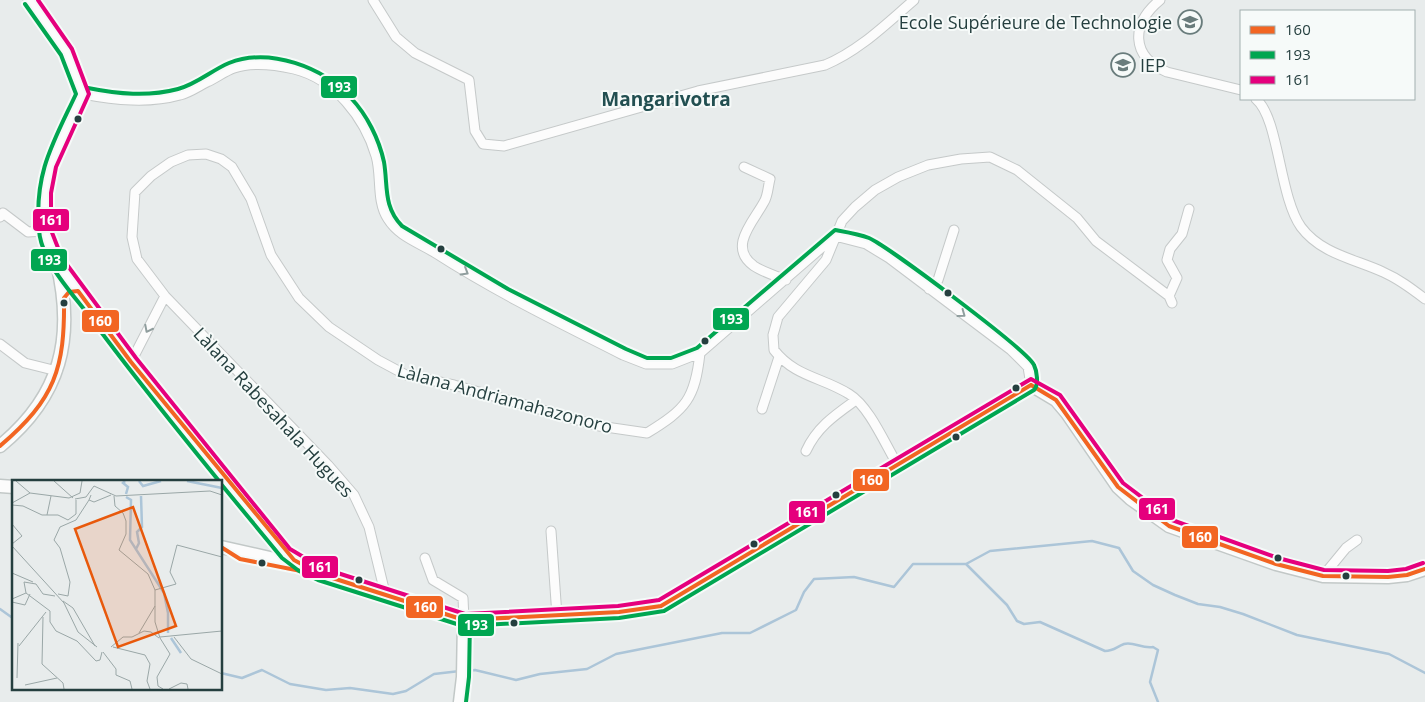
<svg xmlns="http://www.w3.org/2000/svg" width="1425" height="702" viewBox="0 0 1425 702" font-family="'Open Sans',sans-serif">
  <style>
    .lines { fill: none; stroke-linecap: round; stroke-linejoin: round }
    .stream { stroke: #acc5d8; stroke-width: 2.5 }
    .street-casing { stroke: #c5c9c9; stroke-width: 11 }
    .secondary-casing { stroke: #c2c8c7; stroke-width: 15 }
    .street { stroke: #fcfcfc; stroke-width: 9 }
    .secondary { stroke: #fcfcfc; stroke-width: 12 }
    .bus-1-casing { stroke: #f6faf9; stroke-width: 8 }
    .bus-2-casing { stroke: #f6faf9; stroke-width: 8 }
    .bus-3-casing { stroke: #f6faf9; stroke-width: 8 }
    .bus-1 { stroke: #f26522; stroke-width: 4 }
    .bus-2 { stroke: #00a651; stroke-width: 4 }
    .bus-3 { stroke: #e5007d; stroke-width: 4 }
    .oneway { stroke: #909e9e }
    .bus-dot { fill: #253f3f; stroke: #f6faf9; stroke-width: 2 }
    .labels { text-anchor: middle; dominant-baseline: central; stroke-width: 4; stroke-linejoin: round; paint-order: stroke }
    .poi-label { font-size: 18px; fill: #253f3f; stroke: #f6faf9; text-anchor: end }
    .street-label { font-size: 18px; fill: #253f3f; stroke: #f6faf9 }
    .neighbourhood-label { font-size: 19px; font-weight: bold; fill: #224f51; stroke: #f6faf9 }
    .inset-river { fill: none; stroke: #acc5d8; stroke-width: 2.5 }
    .inset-road { fill: none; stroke: #9aa7a7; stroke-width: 1 }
    .view { fill: #e8590c; fill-opacity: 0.15; stroke: #e8590c; stroke-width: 2.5 }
    .inset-edge { fill: none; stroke: #253f3f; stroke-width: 2.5 }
    .line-badge { stroke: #f6faf9; stroke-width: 2 }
    .badge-label { font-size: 14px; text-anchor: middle; font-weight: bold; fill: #fff }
  </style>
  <rect width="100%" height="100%" fill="#e8ecec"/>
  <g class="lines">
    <path class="stream" d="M966 564 1007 605 1017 621 1024 624 1040 622 1105 651C1114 651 1116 647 1124 644 1133 641 1142 649 1153 647L1158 650 1150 682 1158 702
      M0 609 14 619
      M468 671 475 670 516 680 540 674 587 669 616 654 722 633H750L796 610 804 592 814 579 854 577 894 587 913 564H966L990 551 1092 541 1119 548 1133 571 1153 585 1175 595 1198 604 1220 607 1243 614 1297 635 1389 654 1425 673
      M221 673 242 678 262 670 290 684 326 690 350 688 393 694 406 691 434 674 460 671"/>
    <g class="street-casing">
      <path id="street" d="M373 0 396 37 415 53 469 80 475 131 483 144 504 146 698 91 825 65C859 51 886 24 914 0
        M1160 0C1131 24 1130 56 1167 72L1241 90
        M83 94C115 100 148 104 180 95 189 93 199 86 207 82 216 78 225 71 234 68 252 62 276 65 294 69 335 79 365 118 376 156 382 176 376 201 388 219 399 237 420 243 437 254 496 292 560 323 623 355L646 364H672L700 353 835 236 866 244 889 258 1011 350 1028 367 1031 385
        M1256 99C1279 118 1279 196 1301 227 1321 254 1355 259 1383 272 1399 279 1412 289 1425 299
        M744 167 770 179C768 186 768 196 764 202 754 221 727 247 754 266 763 272 776 276 786 280
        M0 217 3 213 28 232 45 231
        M929 289 938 280 954 230
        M1169 296 1177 278 1167 260 1170 249 1182 234 1189 209
        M0 344 25 363 57 371
        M131 362 165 296
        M762 409 779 357
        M806 451C817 427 835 415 856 400
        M897 464C885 444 869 406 849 394 822 377 795 377 774 350L773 335 778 317 826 260 842 221 855 207 875 190 898 177 928 165 961 159 990 157 1017 170 1077 218 1096 241 1169 296 1172 303
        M551 531 557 616
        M425 558 433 580 463 598 464 620
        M1323 576 1346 548 1357 540
        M385 593 369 527 354 495 328 465 165 296 137 259 132 237 135 192 151 176 171 162 188 155 206 154 221 159 232 167 251 199 271 255 299 298 329 327 378 360 406 375 454 385 599 426 647 433C686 409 695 399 700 353"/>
    </g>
    <g class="secondary-casing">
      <path id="secondary" d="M59 265 131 362 286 554 300 564
        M0 446C61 396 75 338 57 263 54 252 47 242 45 231 43 220 44 204 45 193 48 158 69 125 83 94L67 52 30 0
        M0 486 14 487
        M221 547 270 558 385 593 464 620 619 612 661 606 1031 385 1056 400 1067 413 1118 487 1131 499 1169 526 1276 564 1323 576 1388 577 1407 575 1425 569
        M460 702 463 677 464 620"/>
    </g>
    <use href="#street" class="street"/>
    <use href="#secondary" class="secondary"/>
    <g class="bus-1-casing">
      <path id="bus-1" d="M1031 385 1056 400 1118 487 1169 526 1276 564 1323 576 1388 577 1407 575 1425 569
        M0 446C55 399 65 369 64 298L69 292 78 291 131 362 294 560 320 574 464 620 619 612 661 606 1031 385
        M221 547 240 559 311 573"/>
    </g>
    <g class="bus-2-casing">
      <path id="bus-2" d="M25 4 61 55 76 94C53 143 34 173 39 230 41 261 72 293 90 317 131 373 175 427 219 481
        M88 88C118 94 148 97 178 89 197 84 212 70 229 63 270 47 323 67 351 98 367 115 379 139 384 162 388 185 383 207 402 226L508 289 626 349 647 358H671L697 348 835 230C846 232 859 234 869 238 889 247 1027 350 1034 365 1037 371 1039 385 1034 390L664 611 619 618 463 626 318 580 299 571 282 558 221 484
        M466 702 469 677 470 620"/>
    </g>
    <g class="bus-3-casing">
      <path id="bus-3" d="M38 0 72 49 89 94 56 167 51 193V230L62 258 136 358 290 549 322 568 465 614 618 606 659 600 1031 379 1060 395 1123 483 1172 520 1278 558 1324 570 1388 571 1406 569 1423 563"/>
    </g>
    <use href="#bus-1" class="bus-1"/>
    <use href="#bus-2" class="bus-2"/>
    <use href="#bus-3" class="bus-3"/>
  </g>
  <defs><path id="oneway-chevron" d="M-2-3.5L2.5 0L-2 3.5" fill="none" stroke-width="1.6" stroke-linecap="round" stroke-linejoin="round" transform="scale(1.25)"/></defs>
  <g class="oneway">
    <use href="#oneway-chevron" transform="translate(465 272) rotate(31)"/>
    <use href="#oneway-chevron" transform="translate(962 314) rotate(36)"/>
    <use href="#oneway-chevron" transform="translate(148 329) rotate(117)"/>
  </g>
  <defs>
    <g id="university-ring" transform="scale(1.25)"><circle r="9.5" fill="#f6faf9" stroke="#697c7c" stroke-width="1.5"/><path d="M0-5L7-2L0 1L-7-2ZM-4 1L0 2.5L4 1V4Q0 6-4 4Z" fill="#697c7c"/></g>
  </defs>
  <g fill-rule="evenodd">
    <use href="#university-ring" x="1190" y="22"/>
    <use href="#university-ring" x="1123" y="65"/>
  </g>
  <g class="bus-dot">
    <circle cx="78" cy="119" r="4.5"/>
    <circle cx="441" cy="249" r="4.5"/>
    <circle cx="948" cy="293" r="4.5"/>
    <circle cx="64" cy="303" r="4.5"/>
    <circle cx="705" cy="341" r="4.5"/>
    <circle cx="1016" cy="388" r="4.5"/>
    <circle cx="956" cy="437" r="4.5"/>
    <circle cx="836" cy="495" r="4.5"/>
    <circle cx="754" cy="544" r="4.5"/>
    <circle cx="1278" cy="558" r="4.5"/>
    <circle cx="262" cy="563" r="4.5"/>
    <circle cx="1346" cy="576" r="4.5"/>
    <circle cx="359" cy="580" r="4.5"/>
    <circle cx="514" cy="623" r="4.5"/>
  </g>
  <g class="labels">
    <g class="poi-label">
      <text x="1172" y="22">Ecole Supérieure de Technologie</text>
      <text x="1140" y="65" text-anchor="start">IEP</text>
    </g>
    <g class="street-label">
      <text transform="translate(505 398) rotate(15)">Làlana Andriamahazonoro</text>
      <text transform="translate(274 412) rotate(47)">Làlana Rabesahala Hugues</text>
    </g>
    <g class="neighbourhood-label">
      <text x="666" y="99">Mangarivotra</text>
    </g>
  </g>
  <g transform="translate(12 480)">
    <rect width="210" height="210" fill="#e8ecec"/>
    <path class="inset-river" d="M113 1 111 3 116 7 114 14M127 1 131 6 149 1M175 1 210 8M114 17 119 20 118 60 152 113 156 133V153M124 69 127 63 125 52 130 47 129 16M159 158 169 173"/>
    <path class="inset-road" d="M4 1 18 13 57 18 68 13 70 1M42 1 61 18M79 15 77 20 82 22 99 15M102 16 103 26 111 33 114 41V54L107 70 136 94 143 110V142L148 158 158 174 145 197 146 206 151 209M63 19 74 17 82 6 104 16 198 11 210 15M0 23 18 13M0 25 11 26 30 35H46L56 40 64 34V20M35 35 39 16M64 40 77 20M0 44 10 56 0 64M0 66 52 123 66 152 85 167M0 93 21 102M143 110 164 104 158 92 165 65 210 77M46 114 56 116 58 102 48 68 42 60 48 47 64 40M43 116 31 114 24 104 12 102 14 113 38 131V142L44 151 65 161 84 181 88 180 90 172M0 119 14 113M51 121 61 128 83 166M0 122 13 125 18 114M31 137 30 184 51 203 52 209M127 153 143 126M148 157 210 151M162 157 179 179 210 194M7 166 34 132M99 167 111 157H120L132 151 139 152 147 158M101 167 133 175 138 184 135 201 138 209M91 172 104 189V195L118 201 120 209M5 198 6 163M13 205 45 198M157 209 169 203 175 204 176 209"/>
    <path class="view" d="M121 27 164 146 106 167 63 49Z"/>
    <rect width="210" height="210" class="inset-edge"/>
  </g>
  <g class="line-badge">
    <rect x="320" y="75" width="38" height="24" rx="5" fill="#00a651"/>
    <rect x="32" y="208" width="38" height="24" rx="5" fill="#e5007d"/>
    <rect x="30" y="248" width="38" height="24" rx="5" fill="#00a651"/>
    <rect x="712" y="307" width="38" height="24" rx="5" fill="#00a651"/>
    <rect x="81" y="309" width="39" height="24" rx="5" fill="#f26522"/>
    <rect x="852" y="468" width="38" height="24" rx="5" fill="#f26522"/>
    <rect x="1138" y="497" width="38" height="24" rx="5" fill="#e5007d"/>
    <rect x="788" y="500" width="38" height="24" rx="5" fill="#e5007d"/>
    <rect x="1181" y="525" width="38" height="24" rx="5" fill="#f26522"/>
    <rect x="301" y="555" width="38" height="24" rx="5" fill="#e5007d"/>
    <rect x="405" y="595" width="39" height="24" rx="5" fill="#f26522"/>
    <rect x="457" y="613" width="38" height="24" rx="5" fill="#00a651"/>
  </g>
  <g class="badge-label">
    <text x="339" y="92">193</text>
    <text x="51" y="225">161</text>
    <text x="49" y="265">193</text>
    <text x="731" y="324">193</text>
    <text x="100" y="326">160</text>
    <text x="871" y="485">160</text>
    <text x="1157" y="514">161</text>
    <text x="807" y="517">161</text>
    <text x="1200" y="542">160</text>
    <text x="320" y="572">161</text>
    <text x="425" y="612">160</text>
    <text x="476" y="630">193</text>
  </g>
  <rect x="1240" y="10" width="175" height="90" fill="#f6faf9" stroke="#a2afaf"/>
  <rect x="1250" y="26" width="25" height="8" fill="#f26522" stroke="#a2afaf"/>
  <text x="1285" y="35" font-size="15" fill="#253f3f">160</text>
  <rect x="1250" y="51" width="25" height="8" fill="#00a651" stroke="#a2afaf"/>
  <text x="1285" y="60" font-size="15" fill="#253f3f">193</text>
  <rect x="1250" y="76" width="25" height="8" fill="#e5007d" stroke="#a2afaf"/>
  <text x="1285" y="85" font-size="15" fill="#253f3f">161</text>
</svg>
